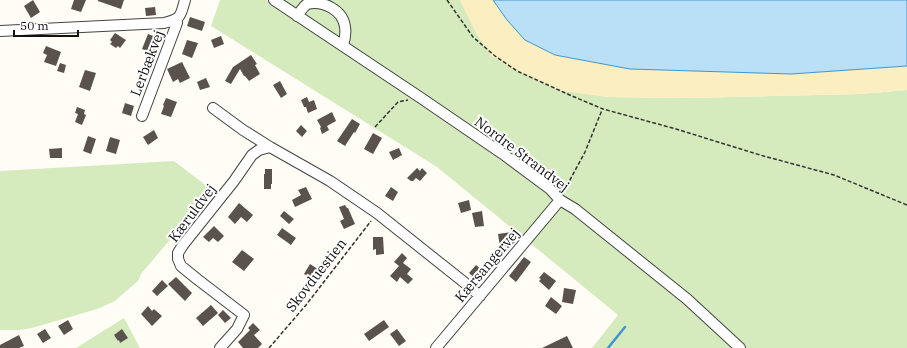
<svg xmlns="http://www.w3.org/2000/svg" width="907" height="348" viewBox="0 0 907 348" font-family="'IBM Plex Serif',serif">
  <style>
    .green { fill: #d5ebbd }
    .sand { fill: #fbeec1 }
    .water { fill: #b9e0f7; stroke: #3f96cf }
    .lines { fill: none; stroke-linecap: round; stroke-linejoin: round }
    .stream { stroke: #3f96cf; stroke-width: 2.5 }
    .building { fill: #5a524d }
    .minor-casing { stroke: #444; stroke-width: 12 }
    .path { stroke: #333; stroke-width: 1.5; stroke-dasharray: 4 2; stroke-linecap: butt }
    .minor { stroke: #fff; stroke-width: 10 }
    .labels { text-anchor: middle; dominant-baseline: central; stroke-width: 4; stroke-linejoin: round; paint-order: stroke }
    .street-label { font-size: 14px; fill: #111; stroke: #fff }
  </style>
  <rect width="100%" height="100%" fill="#fffdf5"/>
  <path class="green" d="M220 0H266L501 156 552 195 553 201 562 208H568L684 301 736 348H592L618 315 437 167 211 26Z
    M282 0H462L460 1 606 97 688 98 860 94 907 90V348H746L689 297 559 192 501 150Z
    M174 161 212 190 141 274 138 281 115 301 97 309 32 328 19 330H0V171Z
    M124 318 140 348H76Z"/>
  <path class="sand" d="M462 0H493L525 40 555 55 630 69 791 74 907 66V90L860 94 688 98 606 97 562 91 519 72 491 56 476 33 460 1Z"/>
  <path class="water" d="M493 0H907V66L791 74 630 69 555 55 525 40 507 20Z"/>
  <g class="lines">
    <path class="stream" d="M608 348 625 327"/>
  </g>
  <path class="building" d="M33 0 40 12 31 18 24 6Z
    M74 0H86L81 12 71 9Z
    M98 0H124L121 9 98 1Z
    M155 7 156 15 146 16 145 8Z
    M190 17 205 22 202 31 187 26Z
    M115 33 126 40 120 48 118 46 116 48 110 44 112 42 110 40Z
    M148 34 161 39 155 54 142 49Z
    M221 36 224 44 214 48 211 40Z
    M187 40 198 43 192 58 182 54Z
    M46 46 61 52 56 66 44 62 47 55 43 53Z
    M251 55 257 64 255 65 260 74 249 81 245 76H244L240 69 231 84 225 81 233 67Z
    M182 62 190 78 180 83 178 79 173 82 167 69Z
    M60 63 66 65 64 73 57 71Z
    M85 70 96 73 90 91 79 87Z
    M206 78 210 87 200 90 197 82Z
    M280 81 287 94 281 98 273 85Z
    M307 97 309 102 314 100 317 109 308 113 306 107H304L301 100Z
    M166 98 177 102 171 117 161 114 164 106 163 105Z
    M125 103 134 106 131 116 122 113Z
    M77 107 85 110 84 114 86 115 82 125 75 122 78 114 75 113Z
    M332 112 336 121 327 126 329 130 322 134 320 128 321 127 317 120Z
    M352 119 360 124 355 133 354 132 345 146 337 141Z
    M301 125 307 131 302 137 296 131Z
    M154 130 158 138 148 145 143 137Z
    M373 133 382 138 373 154 364 149Z
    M88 136 96 139 91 154 83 151Z
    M110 137 120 140 116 154 106 151Z
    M62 148V158H50L49 149Z
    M399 148 402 155 393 160 389 152Z
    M417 168 420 171 422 168 427 173 420 181 416 178 413 181H411L407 178Z
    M265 169H272V184H271V189H264V174H265Z
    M306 187 312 199 295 207 292 200 301 195 298 190Z
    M391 187 398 192 393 201 385 196Z
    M469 200 471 210 461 213 458 203Z
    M239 203 253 215 247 222 241 217 235 224 228 217Z
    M345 205 347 208H348L355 224 344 229 340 221 344 219 339 207Z
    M284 211 294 219 289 224 280 216Z
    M482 211 484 226 475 227 472 213Z
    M214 226 224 236 218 242 213 238 209 242 203 237Z
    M282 228 296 238 291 245 277 235Z
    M511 232 512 240 515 242 507 249V246L500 247 498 234Z
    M373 237H383L384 254 376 255V249L373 250Z
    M242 250 254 259 244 271 232 262Z
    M402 253 407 258 403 263 411 269 407 274 413 279 408 284 400 277 397 282 390 276 399 266 394 262Z
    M524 257 531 262 516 282 509 276Z
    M310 264 321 271 315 280 304 274Z
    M476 265 483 271 476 279 469 273Z
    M544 272 556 281 549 290 539 281 541 279 539 278Z
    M176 277 192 293 185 301 168 284Z
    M162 280 168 286 157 296 152 291Z
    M564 288 576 290 573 304 562 302Z
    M551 297 562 306 556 314 545 306Z
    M211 305 218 313 203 326 196 318Z
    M148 306 152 311 154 309 162 316 152 326 141 314Z
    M223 310 231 318 225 323 218 315Z
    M68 320 73 329 64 335 58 326Z
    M384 320 389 327 369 341 364 334Z
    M253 323 260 330 254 335 262 344 258 348H243L238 342 250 330 248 328Z
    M45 329 51 338 43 343 37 334Z
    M122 329 128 338 120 343 119 340 118 341 114 335Z
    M397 329 406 341 399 346 390 334Z
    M19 335 24 346 19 348H0V345Z
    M567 336 573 348H542Z"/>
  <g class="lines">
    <g class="minor-casing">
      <path id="minor" d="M274 0 421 98 503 154 550 189 560 200 575 209 687 299 740 348
        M297 16C300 12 303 7 307 4 323 0 343 10 345 27 346 33 345 39 343 45
        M0 31 164 23C182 18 180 17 185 0
        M213 108 243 130 270 147
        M142 116 177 23 176 20
        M220 348 237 329 244 315 197 279 181 266 178 259V253L183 245 234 181 252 155 259 150 270 147 330 181 377 213 465 283 480 296
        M436 348 560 200"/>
    </g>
    <path class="path" d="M447 0 473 37 495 56 517 71 572 96 603 109 676 129 760 155 834 175 907 205
      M375 127 398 102 408 100
      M564 191 585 152 602 110
      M269 348 306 305 371 221"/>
    <use href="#minor" class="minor"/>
  </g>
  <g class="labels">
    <g class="street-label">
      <text transform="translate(147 63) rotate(-69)">Lerbækvej</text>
      <text transform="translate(522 154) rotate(37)">Nordre Strandvej</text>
      <text transform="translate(192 213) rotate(-53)">Kæruldvej</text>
      <text transform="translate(487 265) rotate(-50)">Kærsangervej</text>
      <text transform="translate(316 275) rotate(-52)">Skovduestien</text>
    </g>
  </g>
  <path d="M14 30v6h64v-6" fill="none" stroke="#111111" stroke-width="2"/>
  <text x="20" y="30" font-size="12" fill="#111111" stroke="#ffffff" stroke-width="3" paint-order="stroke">50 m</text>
</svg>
